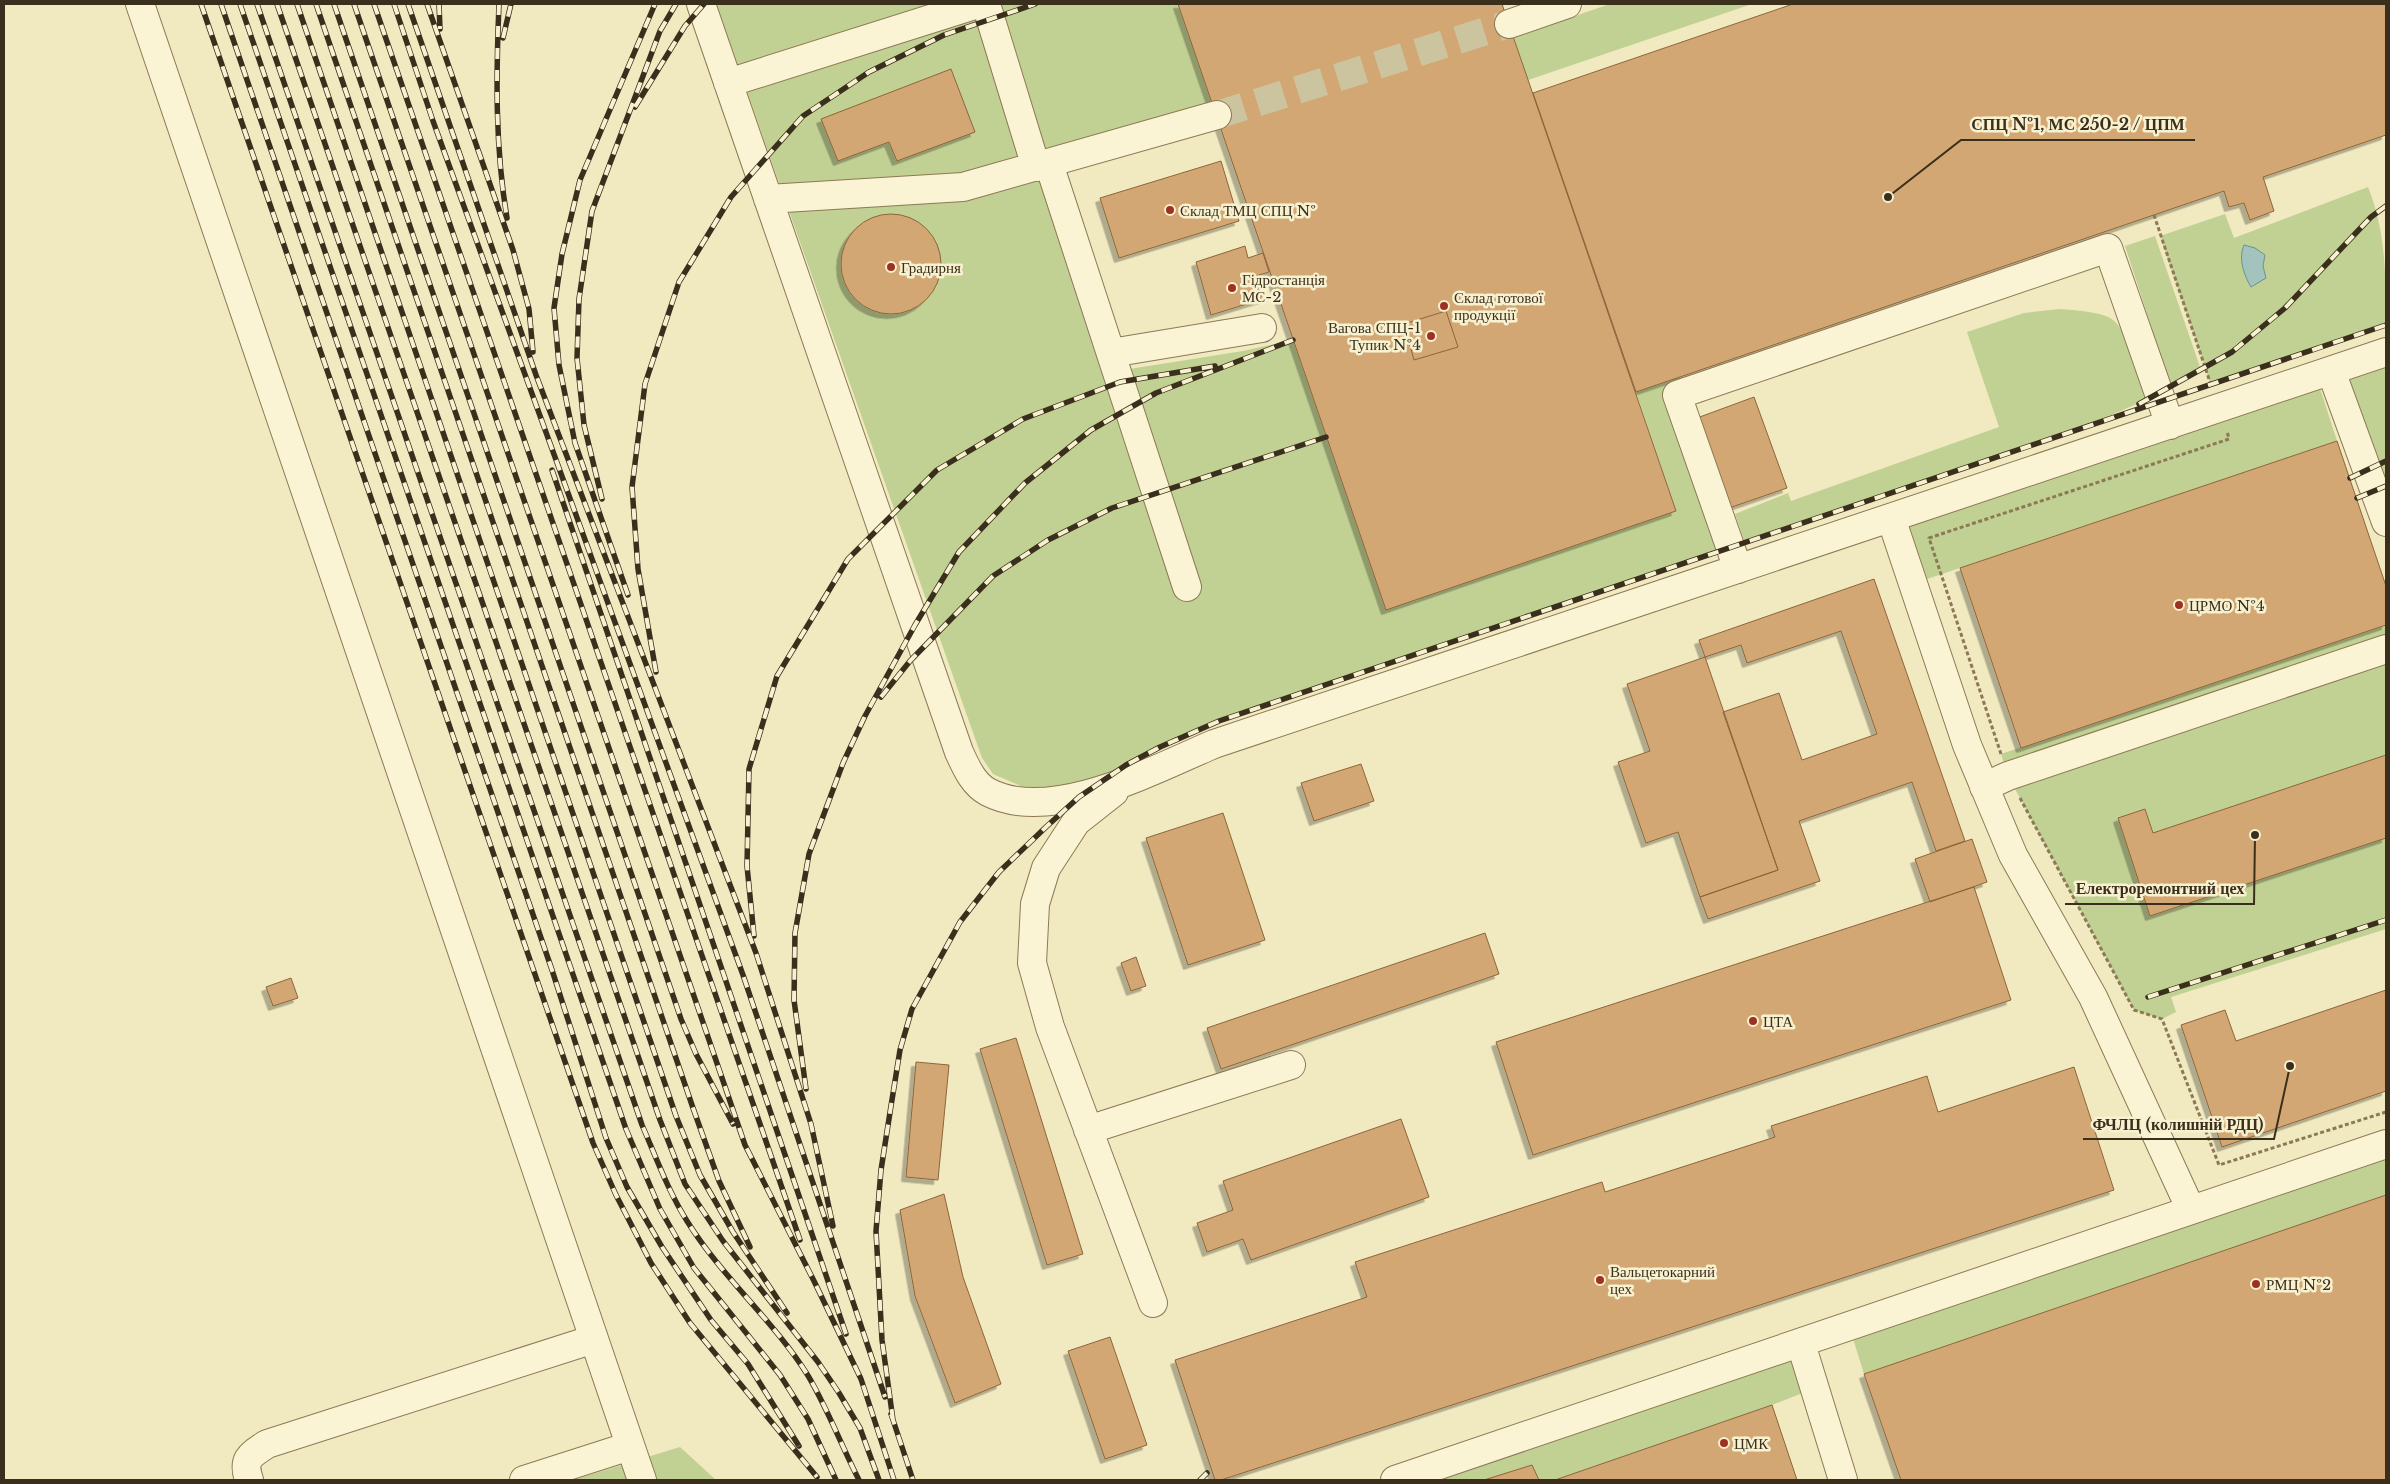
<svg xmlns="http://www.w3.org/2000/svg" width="2390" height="1484" viewBox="0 0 2390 1484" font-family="'Libre Baskerville',serif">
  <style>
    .green { fill: #c1d093 }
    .water { fill: #a3c3be; stroke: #69928d }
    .building { fill: #d2a773; stroke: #8d653a; filter: url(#shadow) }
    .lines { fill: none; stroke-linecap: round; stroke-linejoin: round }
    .minor-tunnel { stroke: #ccc49f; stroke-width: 28; stroke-dasharray: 28 14; stroke-linecap: butt }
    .minor-casing { stroke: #8c7956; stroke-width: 30 }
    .path { stroke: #8c7956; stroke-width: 3; stroke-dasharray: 4 2.5; stroke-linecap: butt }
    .minor { stroke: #fbf4d4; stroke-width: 28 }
    .rail-casing { stroke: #3a2e1c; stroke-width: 5.5 }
    .rail { stroke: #f8f1d0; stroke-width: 4; stroke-dasharray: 11; stroke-linecap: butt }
    .poi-dot { fill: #9f3122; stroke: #f8f1d0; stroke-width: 2 }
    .labels { text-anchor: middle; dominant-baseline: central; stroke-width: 5; stroke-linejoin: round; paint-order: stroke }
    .poi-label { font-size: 15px; fill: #3a2e1c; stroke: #f8f1d0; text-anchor: start }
    .leader { fill: none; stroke: #3a2e1c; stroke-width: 2 }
    .callout-dot { fill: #3a2e1c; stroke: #f8f1d0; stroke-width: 2 }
    .callout-label { font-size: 16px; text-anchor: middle; font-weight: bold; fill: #3a2e1c; stroke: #f8f1d0; stroke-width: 5; stroke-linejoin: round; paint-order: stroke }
  </style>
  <defs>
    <filter id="shadow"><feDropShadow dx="-4.5" dy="4.5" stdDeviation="0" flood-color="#0004"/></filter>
  </defs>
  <rect width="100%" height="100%" fill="#f1e9c0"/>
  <path class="green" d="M716 4H1178L1217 115 1049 164 1117 371 1243 351 1293 340 1386 610 1676 511 1636 392 1679 377 1730 547 1219 721 1160 747 1094 782 1030 790 993 774 982 758Z
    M1610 4H1752L1528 80 1514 37Z
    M2368 187C2386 232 2386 277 2386 325L2211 385 2160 236 2225 214 2234 238Z
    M2155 236 2201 370 2171 387 2125 246Z
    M2060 309C2073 310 2104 312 2113 320 2129 333 2142 378 2150 398L2073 432 1745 543 1735 514 1788 493 1791 501 1999 427 1967 332 2024 313Z
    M2386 352V522L2331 371Z
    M2316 376 2337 441 1927 579 1905 514Z
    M2386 625V929L2171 997 2176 1012 2162 1019 2134 1010 2008 776 2001 754Z
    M2386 1150V1195L1864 1374 1851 1332Z
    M1801 1344 1815 1388 1772 1405 1555 1480H1539L1532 1465 1484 1480H1395Z
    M680 1447 716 1480H573Z"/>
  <path class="water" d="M2244 245 2255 248 2265 255 2263 266 2266 278 2251 287C2244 275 2238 259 2244 245Z"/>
  <path class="building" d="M1178 4H1502L1676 511 1386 610Z
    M1793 4H2386V135L2263 177 2274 211 2250 220 2244 203 2229 207 2224 191 1636 392 1533 93Z
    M951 69 975 132 897 161 889 142 838 161 821 119Z
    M1221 161 1239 221 1119 258 1100 198Z
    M841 264a50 50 0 1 1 100 0a50 50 0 1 1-100 0Z
    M1245 246 1248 258 1263 253 1269 272 1256 276 1263 299 1211 315 1196 262Z
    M1446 311 1458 347 1414 360 1404 324Z
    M1754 397 1787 488 1729 508 1697 418Z
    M2337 441 2386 586V625L2021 748 1960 568Z
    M1874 579 1965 841 1936 851 1912 782 1799 821 1820 881 1708 919 1700 897 1778 870 1723 712 1779 693 1802 760 1877 734 1841 631 1747 663 1741 645 1705 657 1699 640Z
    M1705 657 1778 870 1700 897 1678 832 1646 843 1618 762 1650 751 1627 684Z
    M2386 755V838L2150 916 2118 818 2145 809 2153 833Z
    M1361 764 1374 801 1314 821 1301 783Z
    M1223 813 1265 940 1188 965 1146 838Z
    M1972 839 1987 882 1930 902 1915 859Z
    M1974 887 2011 1000 1533 1155 1496 1042Z
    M1485 933 1499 974 1221 1069 1207 1028Z
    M1136 957 1146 986 1131 991 1121 963Z
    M291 978 298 998 273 1006 266 987Z
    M2386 990V1091L2222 1147 2181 1025 2225 1010 2236 1041Z
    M1016 1038 1083 1254 1047 1265 980 1049Z
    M916 1062 949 1065 938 1180 906 1177Z
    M2074 1067 2114 1190 1221 1480H1215L1175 1360 1367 1297 1355 1262 1602 1182 1605 1192 1775 1137 1771 1126 1927 1076 1938 1112Z
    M1401 1119 1429 1197 1251 1260 1243 1239 1207 1252 1197 1223 1233 1210 1223 1181Z
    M944 1194 963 1277 1001 1384 955 1403 915 1296 900 1210Z
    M2386 1195V1480H1901L1864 1374Z
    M1110 1337 1147 1445 1105 1459 1068 1351Z
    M1772 1405 1797 1480H1555Z
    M1532 1465 1539 1480H1484Z"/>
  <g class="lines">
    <path class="minor-tunnel" d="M1217 115 1509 24"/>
    <g class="minor-casing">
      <path id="minor" d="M140 4 642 1480
        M701 4 959 752C966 767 973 784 988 792 1051 825 1155 769 1214 744L2386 352
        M986 4 1036 167
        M1509 24 1567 4
        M728 83 978 4
        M1049 164 1187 587
        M768 199 963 187 1217 115
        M1111 353 1262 328
        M2331 371 2386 522
        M1891 518 1967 745 2013 855 2093 997 2191 1210
        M1738 569 1677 395 2108 248 2170 425
        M1984 787 2008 776 2386 649
        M1114 792 1076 822 1046 868 1035 904 1032 963 1050 1027 1153 1303
        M1088 1130 1291 1065
        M1801 1344 1843 1480
        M249 1480C242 1459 250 1455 267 1444L594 1339
        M524 1480 630 1446
        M1395 1480 2386 1144"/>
    </g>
    <path class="path" d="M2154 215 2211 385
      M2001 754 1929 538 2229 439 2227 431
      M2020 798 2134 1010 2162 1019 2219 1165 2386 1112"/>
    <use href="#minor" class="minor"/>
    <g class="rail-casing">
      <path id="rail" d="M201 4 593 1143 616 1195 651 1263 690 1323 817 1477
        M221 4 552 970 606 1138 627 1187 662 1247 711 1320 748 1364 799 1446
        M240 4 626 1129 660 1209 694 1268 780 1375 808 1419 836 1480
        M257 4 642 1125C656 1157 668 1191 687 1221 721 1276 772 1319 807 1374 826 1405 842 1447 859 1480
        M277 4 660 1120 685 1184 723 1241 818 1362 839 1393 860 1428 879 1480
        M297 4 676 1116 700 1175 733 1232 787 1313
        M316 4 693 1108 719 1181 750 1247
        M334 4 681 1019 696 1054 733 1124
        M354 4 745 1145 814 1281 861 1379 894 1480
        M374 4 800 1240
        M394 4 433 121 743 975 885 1397
        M408 4 536 375 756 953 811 1124 833 1226
        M427 4 513 250 529 309 533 352
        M439 4 440 29
        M499 4C496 76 495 147 507 218
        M503 38 511 4
        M635 107 685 26 704 4
        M2139 404 2232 352 2285 308 2371 217 2386 206
        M552 470 846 1334
        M2350 478 2386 461
        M2357 498 2386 486
        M602 499 584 425 577 358 579 299 592 211 660 31 676 4
        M628 595 575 443 559 365 554 308 562 254 580 180 655 4
        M656 672 638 569 632 487 645 384 679 282 731 197 803 116 869 72 944 35 1035 4
        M881 697 910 661 993 576 1048 540 1112 508 1326 437
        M754 936 747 866 749 769 777 676 848 559 937 470 1023 419 1120 382 1215 366
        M2148 997 2386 920
        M806 1089 794 1000 795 933 809 854 843 763 865 716 915 625 959 552 1025 483 1091 430 1156 393 1293 340
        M891 1414 913 1480
        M893 1420 882 1340 876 1231 881 1170 891 1106 900 1050 912 1009 960 922 999 872 1046 827 1079 797 1126 765 1160 747 1219 721 2386 325
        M1200 1480 1207 1473"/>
    </g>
    <use href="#rail" class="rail"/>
  </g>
  <g class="poi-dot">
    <circle cx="1170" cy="210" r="5"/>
    <circle cx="891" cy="267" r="5"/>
    <circle cx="1232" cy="288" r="5"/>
    <circle cx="1444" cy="306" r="5"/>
    <circle cx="1431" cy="336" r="5"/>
    <circle cx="2179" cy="605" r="5"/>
    <circle cx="1753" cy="1021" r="5"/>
    <circle cx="1600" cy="1280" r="5"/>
    <circle cx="2256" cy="1284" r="5"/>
    <circle cx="1724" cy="1443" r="5"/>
  </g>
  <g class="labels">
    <g class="poi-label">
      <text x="1180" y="210">Склад ТМЦ СПЦ №</text>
      <text x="901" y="267">Градирня</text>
      <text x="1242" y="279">Гідростанція<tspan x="1242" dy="17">МС-2</tspan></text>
      <text x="1454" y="297">Склад готової<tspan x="1454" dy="17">продукції</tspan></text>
      <text x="1421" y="327" text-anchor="end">Вагова СПЦ-1<tspan x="1421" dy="17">Тупик №4</tspan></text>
      <text x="2189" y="605">ЦРМО №4</text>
      <text x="1763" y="1021">ЦТА</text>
      <text x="1610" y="1271">Вальцетокарний<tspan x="1610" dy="17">цех</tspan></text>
      <text x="2266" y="1284">РМЦ №2</text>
      <text x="1734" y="1443">ЦМК</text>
    </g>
  </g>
  <path class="leader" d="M1888 197L1961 140H2195M2255 835L2254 904H2065M2290 1066L2274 1139H2083"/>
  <g class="callout-dot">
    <circle cx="1888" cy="197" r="5"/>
    <circle cx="2255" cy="835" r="5"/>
    <circle cx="2290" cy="1066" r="5"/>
  </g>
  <g class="callout-label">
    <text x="2078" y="130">СПЦ №1, МС 250-2 / ЦПМ</text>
    <text x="2160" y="894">Електроремонтний цех</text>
    <text x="2178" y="1130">ФЧЛЦ (колишній РДЦ)</text>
  </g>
  <rect width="2390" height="1484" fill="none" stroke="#3a2e1c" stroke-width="10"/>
</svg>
